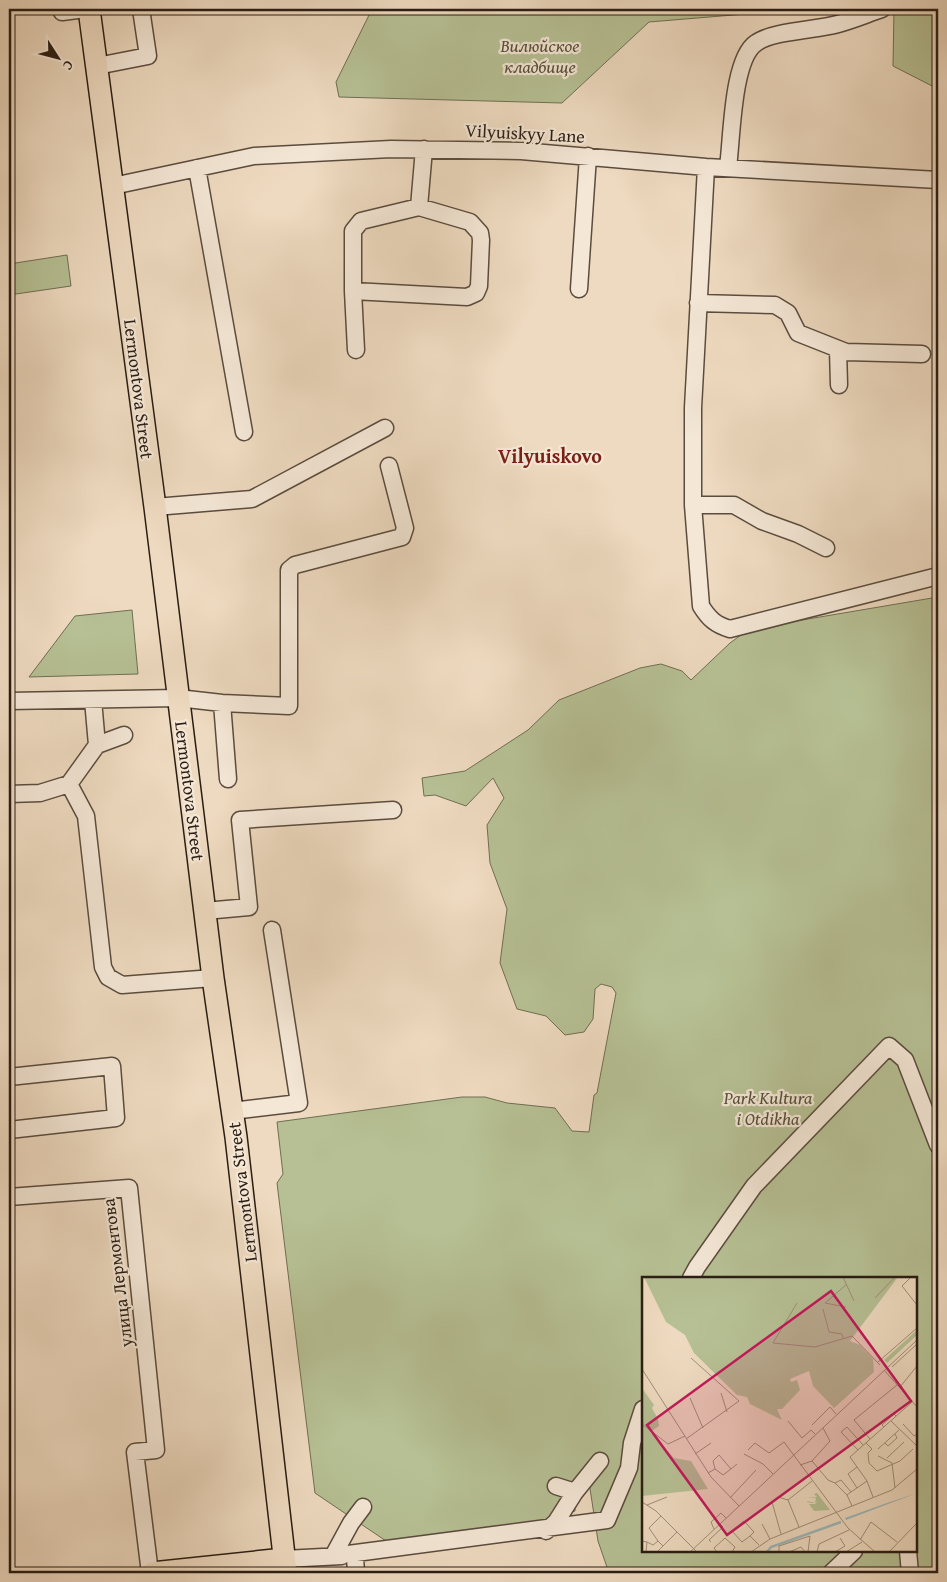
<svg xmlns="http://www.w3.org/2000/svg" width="947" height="1582" viewBox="0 0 947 1582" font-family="'Gentium Book Plus',serif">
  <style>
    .green { fill: #b6c094; stroke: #706e54; fill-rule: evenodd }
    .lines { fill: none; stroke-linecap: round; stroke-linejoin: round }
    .minor-casing { stroke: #5b4c3f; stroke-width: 19 }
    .major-casing { stroke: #2a1d14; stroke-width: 24 }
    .minor { stroke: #f4e7d6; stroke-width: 16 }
    .major { stroke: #eedac0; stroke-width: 21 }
    .labels { text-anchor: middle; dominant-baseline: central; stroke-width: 4.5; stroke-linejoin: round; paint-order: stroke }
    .park-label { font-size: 18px; font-style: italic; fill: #544e3a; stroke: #f4e7d6 }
    .street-label { font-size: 18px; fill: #2a1d14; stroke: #f4e7d6 }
    .quarter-label { font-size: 20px; font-weight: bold; fill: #7a1f14; stroke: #f4e7d6 }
    .inset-river { fill: none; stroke: #9cb8bb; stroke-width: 2.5 }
    .inset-road { fill: none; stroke: #a08e7b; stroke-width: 1 }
    .view { fill: #c2185b; fill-opacity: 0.15; stroke: #c2185b; stroke-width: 2.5 }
    .inset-edge { fill: none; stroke: #2a1d14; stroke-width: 2.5 }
  </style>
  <rect width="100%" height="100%" fill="#eedac0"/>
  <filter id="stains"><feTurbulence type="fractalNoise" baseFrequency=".004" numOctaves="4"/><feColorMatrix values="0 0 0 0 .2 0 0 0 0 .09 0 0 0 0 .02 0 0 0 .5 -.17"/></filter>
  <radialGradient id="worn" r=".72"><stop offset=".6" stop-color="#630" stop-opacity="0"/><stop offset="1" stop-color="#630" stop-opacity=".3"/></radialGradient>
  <path class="green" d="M372 9H806L649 22 562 103 339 97 336 82Z
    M894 9H938V89L893 66Z
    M67 255 71 286 9 295V264Z
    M938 597V1573H609L598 1541 589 1482 575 1498V1511L524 1529 392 1545 315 1493 277 1183 283 1174 277 1122 462 1097H485L507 1103 555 1108 572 1131 589 1132 594 1095 597 1093 616 993 612 987 601 984 595 989 593 1019 584 1032 565 1035 546 1016 517 1009 500 963 507 909 490 863 487 825 504 798 493 778 466 806 435 795 424 796 422 778 465 771 528 730 559 700 640 668 661 664 682 671 691 680 730 643 749 629ZM643 1278H916V1551H643Z
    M132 610 138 674 29 677 75 616Z"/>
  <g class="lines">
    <g class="minor-casing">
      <path id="minor" d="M62 9V12L85 9
        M97 66 148 56 141 9
        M706 167 693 408V505L701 606C709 619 716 625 730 629L938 576
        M728 167C732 139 732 59 756 43 772 31 817 30 838 24 853 20 867 14 882 9
        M197 168 244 432
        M113 186 254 156 391 149 521 151 706 167 938 180
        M579 289 588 156
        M353 291V231L361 221 419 207
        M698 303 775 305 788 313 798 333 846 352 922 354
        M838 349 839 385
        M356 350 353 291 467 297 476 293 479 286 481 240 480 233 470 222 419 207 424 149
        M693 505H734L762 521 798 534 826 548
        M155 507 252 499 385 428
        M93 700 97 745 69 784 86 816 103 967 108 977 122 985 213 978
        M9 701 178 698 222 703 289 706V570L295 565 402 537 405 528 389 466
        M222 703 228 779
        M97 745 124 735
        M9 794 40 793 69 784
        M205 911 249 907 240 820 393 810
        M9 1077 112 1066 116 1118 9 1130
        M232 1111 299 1103 272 930
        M9 1197 129 1188 156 1450 135 1452 150 1573
        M691 1278 697 1267 754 1186 889 1046 905 1060 938 1145
        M556 1486 575 1492
        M546 1531 556 1522 575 1492 600 1461
        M908 1551 910 1573
        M333 1556 607 1520 629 1468 632 1443 643 1409
        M333 1556 351 1523 363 1507
        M355 1557 356 1573
        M284 1559 342 1556
        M831 1573 854 1551"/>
    </g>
    <g class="major-casing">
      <path id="major" d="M89 9 155 507 213 978 236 1137 286 1573
        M152 1573 284 1559"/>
    </g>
    <use href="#minor" class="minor"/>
    <use href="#major" class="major"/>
  </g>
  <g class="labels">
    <g class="park-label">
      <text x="540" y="45">Вилюйское<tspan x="540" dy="21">кладбище</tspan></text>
      <text x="768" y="1097">Park Kultura<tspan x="768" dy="21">i Otdikha</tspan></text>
    </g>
    <g class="street-label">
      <text transform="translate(525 133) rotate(3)">Vilyuiskyy Lane</text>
      <text transform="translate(139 389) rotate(83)">Lermontova Street</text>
      <text transform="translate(190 791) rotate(83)">Lermontova Street</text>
      <text transform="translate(242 1192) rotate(-97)">Lermontova Street</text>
      <text transform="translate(117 1273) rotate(-97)">улица Лермонтова</text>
    </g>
    <g class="quarter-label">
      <text x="550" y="455">Vilyuiskovo</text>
    </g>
  </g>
  <g transform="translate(642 1277)">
    <rect width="275" height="275" fill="#eedac0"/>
    <path d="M2 0H256L208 64 218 68 231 82 232 95 192 131 171 109 167 94 148 102 149 105 155 103 158 113 140 132H135L140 143 108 127 105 120 95 118 52 76 43 58 24 45ZM275 53V58L245 86 242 83ZM0 111 12 128 10 131 16 142 17 149 8 155 32 181 49 184 66 212 0 219ZM175 216 188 233 172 234 167 227H173L176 224 173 226H169L165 225V224L173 226 174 221H165L175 220 172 217Z" fill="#b6c094"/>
    <path d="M275 216 204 243 203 241 245 226Z" fill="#9cb8bb"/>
    <path class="inset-river" d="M125 275 129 270 199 245"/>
    <path class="inset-road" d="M201 0 212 24M269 0 260 9 275 28M233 21 253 0M155 26 131 66 173 70 210 59 238 88M183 26 205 7M183 26 204 30M181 32 187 55 200 57 201 61M236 85 275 51M250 90 275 67M0 92 69 200 97 229M242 93 275 130M258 110 275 89M79 116 85 135M48 121 61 151M146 144 160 161 169 153 173 157M249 144 275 169M0 147 26 167 43 159M261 147 272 159 275 157M170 148 188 130 194 137M242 150 240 148 252 137 254 139M44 162 97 124 49 81M228 162 212 143 255 108M224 166 230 172 226 176 227 186 235 194 258 184 271 172M243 166 246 169 255 161 253 157M236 172 257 153M106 173 113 166 127 176 142 165 206 251 233 275M216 173 199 155 205 150 221 168M53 177 69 166M102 177 121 187 131 197M236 179 250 186 253 211M245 181 262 165M170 184 186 203 193 206 199 203 209 215 205 218 210 229M158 188 170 184 188 164 181 151M215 190 206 197 215 211M73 192 81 198 89 192M66 196 73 192 71 184 77 178 89 192 95 187M225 204 208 180 270 125M193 206 205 218M209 215 225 204 231 220M88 221 114 193M146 223 170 204M0 225 14 234 55 275M5 228 25 220M120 247 128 262M72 252 69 245 79 236 84 241M139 257 130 225 136 220 146 223 157 250M108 259 100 265 90 254 102 244 112 255 108 259 117 268M218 263 229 245 255 265M0 264 5 265 4 275M16 264 7 251 19 239M5 265 11 268 16 264 21 269M69 265 67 263 81 250 78 247M15 275 35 255M48 275 275 63M75 275 72 271 83 261 93 270 90 275M109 275 128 262 250 213 275 192M137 275V269L168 259 166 275M147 275 159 270 163 275M175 275 177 267 207 253M193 275 203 269 198 261M204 275 220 265M247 275 275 246"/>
    <path class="view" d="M189 14 269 124 85 258 5 148Z"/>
    <rect width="275" height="275" class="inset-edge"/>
  </g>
  <rect width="947" height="1582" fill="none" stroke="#eedac0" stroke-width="30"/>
  <rect x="10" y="10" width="927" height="1562" fill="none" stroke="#2a1d14" stroke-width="2.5"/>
  <rect x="15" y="15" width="917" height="1552" fill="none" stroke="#2a1d14"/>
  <g transform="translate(58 58) rotate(126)" stroke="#f4e7d6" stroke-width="4" paint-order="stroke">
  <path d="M0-4L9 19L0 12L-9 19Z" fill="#2a1d14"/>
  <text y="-8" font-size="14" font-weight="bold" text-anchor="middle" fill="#2a1d14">С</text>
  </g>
  <rect width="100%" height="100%" filter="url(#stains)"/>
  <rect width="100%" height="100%" fill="url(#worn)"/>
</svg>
